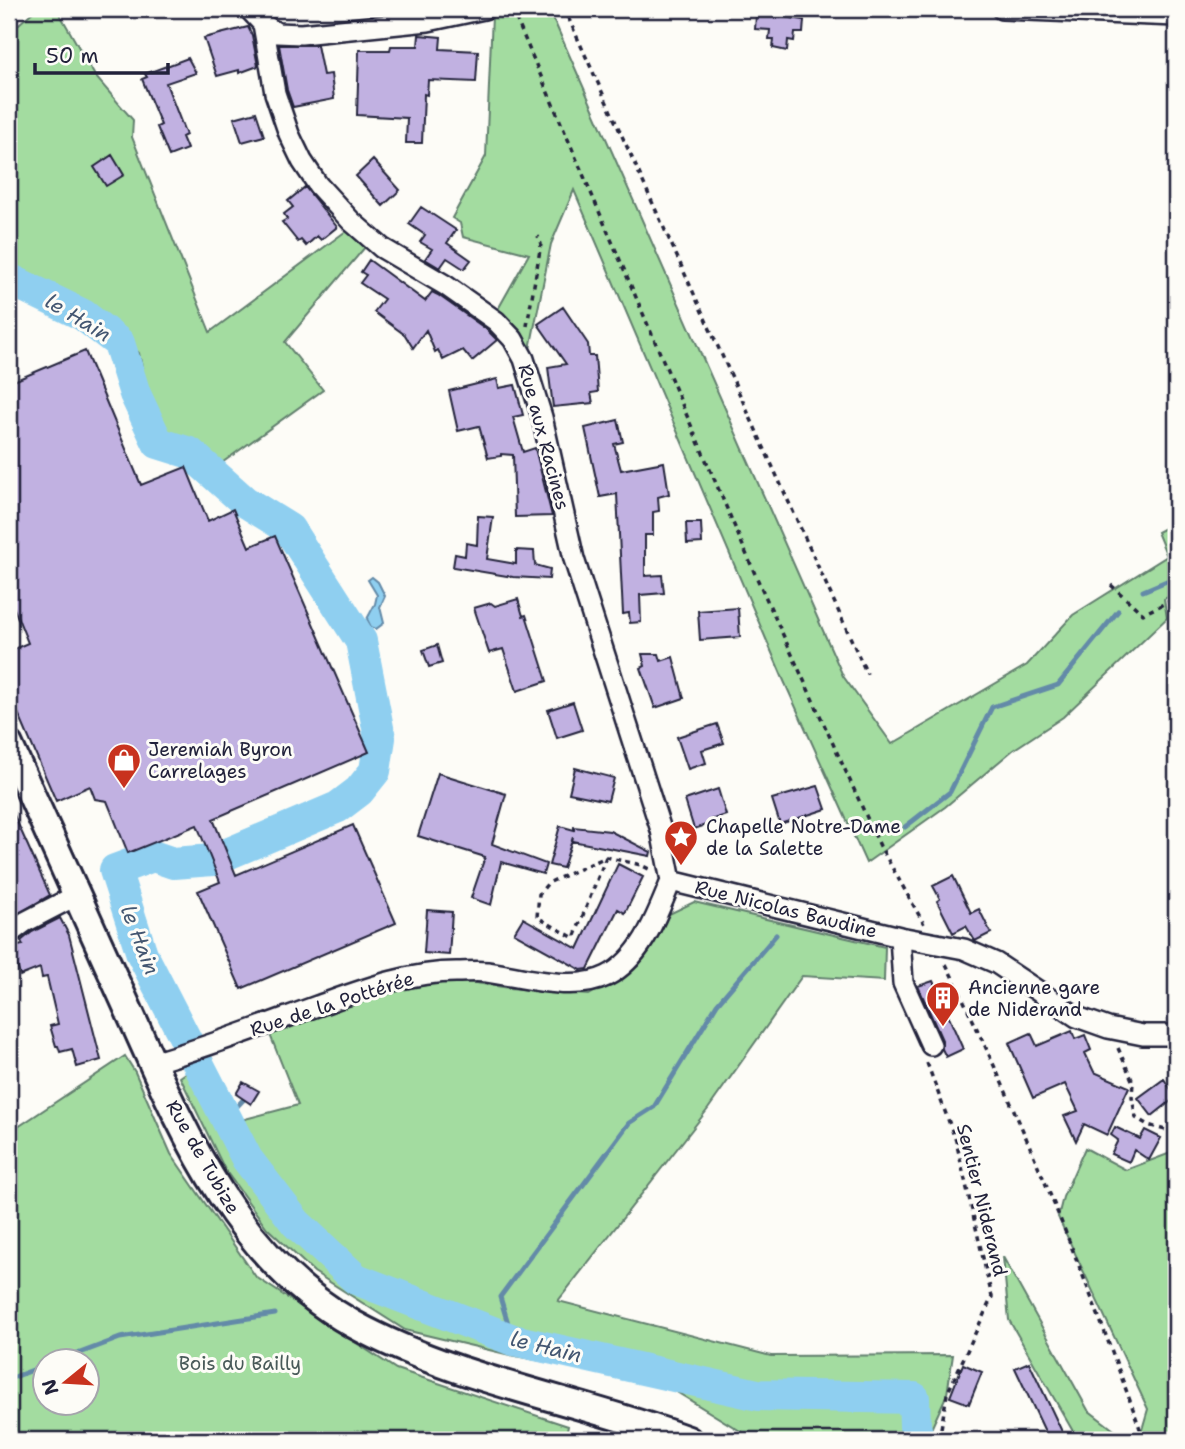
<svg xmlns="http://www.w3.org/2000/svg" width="1185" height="1449" viewBox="0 0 1185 1449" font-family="'Shantell Sans',sans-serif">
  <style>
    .green { fill: #a3dca0; stroke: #627f6e; stroke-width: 2; fill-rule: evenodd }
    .water { fill: #8fcff0; stroke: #638aa8; stroke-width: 2 }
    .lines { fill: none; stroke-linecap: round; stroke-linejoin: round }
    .stream { stroke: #638aa8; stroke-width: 5 }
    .river { stroke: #8fcff0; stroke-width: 32 }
    .building { fill: #c1b1e1; stroke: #22223b; stroke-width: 2 }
    .minor-casing { stroke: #22223b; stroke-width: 24 }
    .secondary-casing { stroke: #22223b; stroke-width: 32 }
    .path { stroke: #22223b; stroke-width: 3.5; stroke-dasharray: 5 5; stroke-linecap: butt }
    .minor { stroke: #fdfcf7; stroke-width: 19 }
    .secondary { stroke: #fdfcf7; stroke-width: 26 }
    .labels { text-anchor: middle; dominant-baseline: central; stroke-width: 6; stroke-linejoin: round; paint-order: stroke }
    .street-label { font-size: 19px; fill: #22223b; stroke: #fdfcf7 }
    .poi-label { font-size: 19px; fill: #22223b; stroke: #fdfcf7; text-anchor: start }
    .park-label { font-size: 19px; fill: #495a59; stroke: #fdfcf7 }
    .water-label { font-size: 21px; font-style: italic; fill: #435671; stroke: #fdfcf7 }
  </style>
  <rect width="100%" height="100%" fill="#fdfcf7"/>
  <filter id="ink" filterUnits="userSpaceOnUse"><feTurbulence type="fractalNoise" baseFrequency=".0143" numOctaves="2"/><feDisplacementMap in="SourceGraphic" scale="14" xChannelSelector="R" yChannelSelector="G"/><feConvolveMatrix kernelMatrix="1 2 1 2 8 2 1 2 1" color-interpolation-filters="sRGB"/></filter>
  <g filter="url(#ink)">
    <path class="green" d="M36 9H57L95 76 133 120 132 137 210 332 350 228 366 246 285 342 323 390 219 465 199 447 164 431 148 394 139 353 109 322 9 274V26L12 30Z
      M497 9H549L843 676 892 744 1027 665 1073 615 1167 556 1157 532 1176 522V593L1164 599 1167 618 1063 717 1013 750 945 807 866 863 784 681 574 190 551 244 529 354 497 311 529 254 463 237 460 223 452 218 486 156 492 15 498 13Z
      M694 902 885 947 884 981 802 976 708 1109 558 1301 771 1356 953 1355 947 1394 926 1440H755L665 1385 510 1355 405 1330 314 1272 267 1228 225 1170 180 1077 196 1066 222 1125 298 1105 269 1032 398 990 455 980 510 988 589 995 638 966 667 915Z
      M125 1056 135 1072 171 1154 256 1277 396 1369 568 1426 565 1440H9V1133ZM46 1362H88V1404H46Z
      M1085 1148 1126 1170 1176 1151V1440H1139L1148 1409 1058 1217 1063 1197Z
      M1003 1257 1088 1410 1127 1440H1078L1009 1320Z"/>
    <path class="water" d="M372 577 378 582 385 596 380 607 384 623 376 629 371 627 367 619 375 604 377 595 368 580Z"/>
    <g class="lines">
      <path class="stream" d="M1143 591 1176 577
        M905 827 950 792 992 707 1058 685 1118 611
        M226 1118 244 1099
        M513 1340 500 1297 629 1123 654 1107 717 1004 776 935
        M56 1362 120 1338 275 1314
        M9 1379 46 1365"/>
      <path class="river" d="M9 279 83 315 119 343 135 394 158 443 190 453 244 501 289 529 361 641 380 738 375 771 359 791 338 807 213 860 173 863 153 856 115 870 142 954 247 1159 296 1223 356 1279 513 1340 758 1395 914 1398 915 1426 919 1440"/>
    </g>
    <path class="building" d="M771 15 804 20 803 33H795L794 41 788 40 787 51 773 48 774 39H769L770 30 755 29 756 16 771 17Z
      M248 27 252 35 258 66 239 73V70L217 76 204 38Z
      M419 35 441 37 440 49 478 51 476 82 428 80 427 95 424 94 422 143H406L407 118 357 115 359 50H390L391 46H418Z
      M279 45H317L323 75 331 74 334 99 293 107 287 90Z
      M188 58 196 73 166 83 186 135 182 137 187 149 169 156 157 127 161 125 142 79 147 77 145 74Z
      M256 112 264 136 242 142 234 118Z
      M112 155 124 175 106 186 94 167Z
      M373 160 400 190 383 206 356 176Z
      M305 187 337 227 321 240 317 236 306 246 301 240 298 242 282 222 287 219 284 214 293 207 288 201Z
      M421 207 456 230 447 243 471 260 464 269 447 258 440 268 425 259 432 249 420 242 425 235 409 224Z
      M369 260 425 301 432 292 438 295 486 329 497 340 472 361 463 350 443 360 438 350 435 352 426 330 413 348 405 335 374 312 384 299 360 283 366 275 361 272Z
      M563 307 588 344 589 356H595L598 392 591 393 593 403 553 407 548 367 566 364 538 324Z
      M85 351 141 485 186 467 208 521 233 509 249 547 275 536 369 752 213 819 236 875 353 825 396 923 241 989 198 891 220 882 197 825 128 853 107 801 95 799 90 786 56 801 9 692V651L28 643 9 596V383Z
      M497 379 499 388 515 385 523 415 513 417 523 452 535 448 552 516 515 517 513 455 501 454V456L488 458 479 426 458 431 449 391Z
      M618 420 623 442 614 444 621 470 664 462 669 494 658 497 659 511 653 512V535H645V576L662 575 664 593 640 595 641 622 630 623 629 613 623 614 617 494 600 497 585 428Z
      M478 516 493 517 487 559 516 564V550L534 551 535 565 550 569 549 579 513 577 453 567 455 554 465 556 466 543 477 545Z
      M686 523H701L702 543 687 544Z
      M518 599 523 616 526 615 547 681 517 691 503 649 489 653 474 608 491 603 495 606Z
      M738 608 740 637 700 640 698 611Z
      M437 645 442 663 429 667 423 650Z
      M642 654H659L661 661 673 657 684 698 655 708 641 668 645 666Z
      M573 702 582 730 557 738 548 710Z
      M717 724 724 743 702 750 706 763 688 769 677 737Z
      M575 768 614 778 608 801 569 793Z
      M438 773 506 794 492 844 546 864 543 874 501 862 491 905 471 898 485 857 418 836Z
      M818 786 826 809 780 824 772 799Z
      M718 789 726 815 711 820 712 823 694 829 685 800Z
      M9 804 50 895 9 919Z
      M560 826 574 830V827L610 831 651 852 650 856 572 841 573 837 563 868 549 865Z
      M618 864 643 877 625 913 618 909 588 969 581 970 514 933 523 918 578 949Z
      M953 876 971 913 979 909 991 933 975 941 966 926 953 933 937 901 940 899 933 886Z
      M427 910 452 912 449 955 424 953Z
      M60 918 69 935 101 1060 77 1067 72 1049 60 1052 58 1046H56L50 1026 58 1024 47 977 42 978 40 968 20 976 12 947 23 945 21 941 32 932Z
      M933 981 963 1049 946 1057 942 1049V1040L918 986Z
      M1072 1031 1075 1039 1085 1035 1091 1050 1085 1053 1094 1072 1129 1087 1107 1135 1084 1124 1076 1141 1064 1116 1078 1111 1065 1084 1033 1098 1009 1043 1031 1033 1037 1046Z
      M1164 1079 1176 1097 1152 1116 1138 1098Z
      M243 1082 259 1091 251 1104 236 1094Z
      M1115 1127 1140 1139 1145 1130 1161 1138 1149 1160 1134 1150 1129 1162 1111 1154 1118 1140 1111 1135Z
      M1029 1362 1066 1440H1049L1015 1368Z
      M963 1364 982 1372 969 1404 950 1397Z"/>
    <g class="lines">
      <g class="minor-casing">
        <path id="minor" d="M249 9 263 24 275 93 289 134 302 161 318 185 351 221 382 248 445 285 496 321 513 339 524 359 542 417 574 559 661 830 671 881
          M1002 9 1176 16
          M263 24 277 33 301 34 428 21 484 9
          M671 881 900 937 964 949 996 963 1077 1017 1108 1028 1143 1035H1176
          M9 934 25 922 77 895
          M900 937 903 983 931 1045
          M152 1063C208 1047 262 1026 317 1006 362 990 408 972 456 972 466 972 477 971 487 972 524 977 573 993 607 976 642 958 657 915 671 881"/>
      </g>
      <g class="secondary-casing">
        <path id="secondary" d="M9 745C46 827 83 909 120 991 176 1114 228 1254 353 1324 457 1381 577 1399 688 1440"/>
      </g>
      <path class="path" d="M512 9 755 574 880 846 924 924
        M563 9 567 15 867 674
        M527 326 541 244 538 236
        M1111 585 1143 614 1176 598
        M606 857 574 938 537 917 539 894 548 883 606 857 641 865 651 870
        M946 964C1022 1119 1087 1278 1144 1440
        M1118 1048 1133 1082 1132 1097 1136 1118 1148 1125 1176 1133
        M927 1063 956 1141 992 1297 947 1394 939 1440"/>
      <use href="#minor" class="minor"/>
      <use href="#secondary" class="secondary"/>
    </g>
  </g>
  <defs>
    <g id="shop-pin" transform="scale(1.75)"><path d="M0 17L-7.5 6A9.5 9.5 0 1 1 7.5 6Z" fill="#c8321e" stroke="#fdfcf7"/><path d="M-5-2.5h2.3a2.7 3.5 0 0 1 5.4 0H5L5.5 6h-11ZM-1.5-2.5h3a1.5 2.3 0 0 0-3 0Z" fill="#fff"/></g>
    <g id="sight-pin" transform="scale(1.75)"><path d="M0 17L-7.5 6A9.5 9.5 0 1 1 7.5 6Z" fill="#c8321e" stroke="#fdfcf7"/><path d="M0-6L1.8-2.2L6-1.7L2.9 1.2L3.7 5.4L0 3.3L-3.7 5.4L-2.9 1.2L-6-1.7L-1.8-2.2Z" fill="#fff"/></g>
    <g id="building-pin" transform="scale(1.75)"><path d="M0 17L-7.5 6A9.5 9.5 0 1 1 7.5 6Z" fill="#c8321e" stroke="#fdfcf7"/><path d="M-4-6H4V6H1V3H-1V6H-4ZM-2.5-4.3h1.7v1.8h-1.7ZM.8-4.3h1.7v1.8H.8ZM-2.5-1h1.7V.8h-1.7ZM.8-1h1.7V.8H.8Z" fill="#fff"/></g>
  </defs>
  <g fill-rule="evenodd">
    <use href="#shop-pin" x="124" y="760"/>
    <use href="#sight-pin" x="681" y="837"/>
    <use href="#building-pin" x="943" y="998"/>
  </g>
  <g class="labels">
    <g class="street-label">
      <text transform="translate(544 437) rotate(75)">Rue aux Racines</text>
      <text transform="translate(786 909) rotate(14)">Rue Nicolas Baudine</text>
      <text transform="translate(332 1004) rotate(-18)">Rue de la Pottérée</text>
      <text transform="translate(203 1157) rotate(60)">Rue de Tubize</text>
      <text transform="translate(982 1200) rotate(76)">Sentier Niderand</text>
    </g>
    <g class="poi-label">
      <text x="148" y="749">Jeremiah Byron<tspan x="148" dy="22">Carrelages</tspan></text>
      <text x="706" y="826">Chapelle Notre-Dame<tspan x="706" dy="22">de la Salette</tspan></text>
      <text x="968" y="987">Ancienne gare<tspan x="968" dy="22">de Niderand</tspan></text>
    </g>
    <g class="park-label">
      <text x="240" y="1363">Bois du Bailly</text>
    </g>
    <g class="water-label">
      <text transform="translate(78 318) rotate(31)">le Hain</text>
      <text transform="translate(140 940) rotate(69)">le Hain</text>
      <text transform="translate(546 1347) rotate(14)">le Hain</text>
    </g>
  </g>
  <rect width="1185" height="1449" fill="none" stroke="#fdfcf7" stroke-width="35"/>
  <rect x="18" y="18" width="1150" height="1414" fill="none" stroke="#22223b" stroke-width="2.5" filter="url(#ink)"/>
  <g transform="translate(66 1382) rotate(252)"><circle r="33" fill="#fdfcf7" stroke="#a5a5ac" stroke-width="2"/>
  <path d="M0-5L12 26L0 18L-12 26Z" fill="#c8321e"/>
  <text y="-10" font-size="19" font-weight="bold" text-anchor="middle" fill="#22223b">N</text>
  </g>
  <path d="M35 63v10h133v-10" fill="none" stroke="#22223b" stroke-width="3.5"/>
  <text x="46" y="63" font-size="21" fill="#22223b" stroke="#fdfcf7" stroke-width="5" paint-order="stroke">50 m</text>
</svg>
